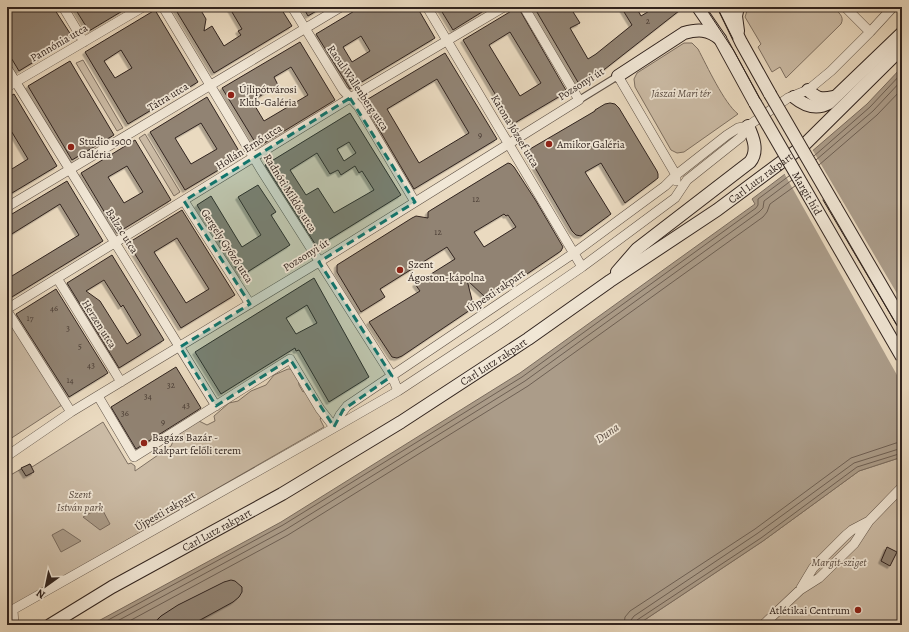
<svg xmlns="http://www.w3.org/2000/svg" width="909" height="632" viewBox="0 0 909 632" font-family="Alegreya,serif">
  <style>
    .green { fill: #cbbba5; stroke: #7e7062 }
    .water { fill: #ab9c89; stroke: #7a6c5f }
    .pier { fill: #eadac0 }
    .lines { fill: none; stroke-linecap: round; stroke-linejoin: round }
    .shore { stroke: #6e6054; stroke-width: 1 }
    .building { fill: #918373; stroke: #31241f; fill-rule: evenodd; filter: url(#shadow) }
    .pedestrian-casing { stroke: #5f5247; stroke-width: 8 }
    .minor-casing { stroke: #5f5247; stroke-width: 10 }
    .secondary-casing { stroke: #31241f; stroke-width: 14 }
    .pedestrian { stroke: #f1e7d6; stroke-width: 6 }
    .minor { stroke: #f1e7d6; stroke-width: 9 }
    .secondary { stroke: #f1e7d6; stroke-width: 12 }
    .tram { stroke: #31241f; stroke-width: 1 }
    .secondary-bridge-casing { stroke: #31241f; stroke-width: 14; stroke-linecap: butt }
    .secondary-bridge { stroke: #f1e7d6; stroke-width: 12 }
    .marked { fill: #0f766e; fill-opacity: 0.2; stroke: #0f766e; stroke-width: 3; stroke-dasharray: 8 5; stroke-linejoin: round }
    .poi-dot { fill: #8f2418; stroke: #f1e7d6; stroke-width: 1.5 }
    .labels { text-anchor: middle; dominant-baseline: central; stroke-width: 3.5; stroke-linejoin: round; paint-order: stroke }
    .number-label { font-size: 9px; fill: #493c34 }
    .street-label { font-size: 11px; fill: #31241f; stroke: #f1e7d6 }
    .poi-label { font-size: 11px; fill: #31241f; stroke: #f1e7d6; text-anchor: start }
    .park-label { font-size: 11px; font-style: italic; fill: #584a40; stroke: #f1e7d6 }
    .water-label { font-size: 12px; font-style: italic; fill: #5c4e44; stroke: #f1e7d6 }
  </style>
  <defs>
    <filter id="shadow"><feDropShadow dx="-2.5" dy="2.5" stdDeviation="0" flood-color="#0004"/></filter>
  </defs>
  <rect width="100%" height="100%" fill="#eadac0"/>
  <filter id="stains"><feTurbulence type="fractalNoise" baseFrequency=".005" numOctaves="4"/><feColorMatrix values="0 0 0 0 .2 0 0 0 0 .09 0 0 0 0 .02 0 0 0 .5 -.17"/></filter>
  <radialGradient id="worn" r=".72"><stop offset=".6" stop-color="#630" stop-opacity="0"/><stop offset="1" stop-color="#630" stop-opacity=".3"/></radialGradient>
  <path class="green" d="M750 7H832C838 12 845 16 841 24L786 78 780 67 772 72 758 47 761 44 745 17 747 11Z
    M684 43H692L698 49C707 66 724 103 738 114L684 152 677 153 671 150 635 87 634 79 637 73Z
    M83 60 123 128 117 131 76 63Z
    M145 134 180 192 174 196 139 138Z
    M8 320 62 405 7 441V321Z
    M288 369H292L298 377 299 385 303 392 306 390 321 418 320 419 324 427 7 609V488L9 486 7 483V477L30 464 32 467 103 422 128 464 131 463 135 466V471L171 446 175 437 194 423 199 421 207 425 215 421 214 416 229 403 238 401 251 391 266 385 274 375Z
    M902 457V612L897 625H637L763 541 859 471Z"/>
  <path class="water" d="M902 67V457L859 471 763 541 637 625H91L281 522 520 373 755 204 752 199 789 171 867 104Z
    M101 507 110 524 100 530 83 517Z
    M63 529 81 541 61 552 52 535Z"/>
  <path class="pier" d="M812 149 902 302V384L784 173Z"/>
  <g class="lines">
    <path class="shore" d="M814 156 870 107 902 73
      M816 160 873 111 902 80
      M819 165 877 115 902 89
      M99 625 283 525 522 377 756 208 758 205V199L789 176
      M110 625 285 530 525 381 759 212 763 208 764 201 792 180
      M122 625 288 535 528 386 763 217 767 212 770 204 795 186
      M624 625 625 617 630 611 755 529 851 458 896 443 902 442
      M630 625 631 620 634 616 758 533 854 463 902 448
      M635 625 637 620 761 538 857 467 902 453"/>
  </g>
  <path class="building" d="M7 7H53L73 38 19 71 7 51Z
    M74 7H129L89 31Z
    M174 7H199L206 19 204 31 212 26 224 46 241 35 238 31 242 29 229 7H280L292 26 214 73Z
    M303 7H323L308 16Z
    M361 7H417L435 38 350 89 316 34ZM361 36 370 51 352 62 343 47Z
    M439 7H490L453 30Z
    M518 7 567 92 513 124 463 40ZM510 32 541 83 520 96 489 45Z
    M534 7H570L580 23 570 28 588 59 596 54 632 25 621 7H636L641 16 656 7H684L605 69 579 84Z
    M155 10 198 82 128 124 85 52ZM121 50 132 68 115 78 104 61Z
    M300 42 335 100 258 147 222 88ZM291 67 308 95 264 121 252 101 278 85 274 77Z
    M445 53 497 139 414 189 363 102ZM437 79 469 133 419 163 387 109Z
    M70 61 114 135 72 160 28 86Z
    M14 94 57 166 7 196V172L28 159 7 124V98Z
    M207 97 242 156 185 190 150 132ZM201 123 217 149 191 164 175 138Z
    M610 103 615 104 619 108 657 171 658 174V178L625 203 601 163 585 172 611 214 581 236 576 235 572 231 527 154 530 149 595 111V110L605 104Z
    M350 113 401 195 317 247 265 165ZM349 142 356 153 344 161 337 149ZM317 153 330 174 338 170 341 175 355 166 359 173 362 171 374 190 334 213 318 188 306 195 290 170Z
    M135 140 171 200 117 233 81 173ZM127 166 143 192 124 203 108 177Z
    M508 163 511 164 514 167 536 201 563 247 561 251 490 299 486 298 467 280 473 304V308L402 356 397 358 392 357 369 322 420 291 415 284 455 259 447 247 380 289 385 297 361 312 337 272V265L412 218 416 216 428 218V212L431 210ZM504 214 506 216 508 215 516 227 484 247 474 232Z
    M67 181 103 241 7 300V279L79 235 60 204 7 237V217Z
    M258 185 276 212 271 215 290 245 241 276 197 205 211 196 242 247 261 235 238 197Z
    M182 210 235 295 181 328 128 243ZM177 238 209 289 186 303 154 252Z
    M112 255 164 340 119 368 67 283ZM104 280 121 307 123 305 141 335 127 344 100 301 86 291Z
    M314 278 369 377 329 402 299 350 296 351 295 348 221 394 195 352ZM307 305 317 323 296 334 286 318Z
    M56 289 108 373 69 397 16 314Z
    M176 367 201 408 136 449 111 407Z
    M30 464 34 472 26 476 21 468Z
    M887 547 897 552 890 566 881 561Z
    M231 580 235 581 242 587V592L239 597 233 602 191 625H152L161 616 178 605 224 582Z"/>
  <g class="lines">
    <g class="pedestrian-casing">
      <path id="pedestrian" d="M579 100 618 76"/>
    </g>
    <g class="minor-casing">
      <path id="minor" d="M63 7 84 42
        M163 7 260 168 392 376 398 391
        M292 7 343 90 358 106 415 202
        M427 7 582 267
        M845 7 870 32
        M7 68 216 406
        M618 76 676 175V181
        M7 87 143 7
        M184 201 250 304
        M7 207 341 7
        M57 278 121 382
        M7 309 350 98 504 7
        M7 311 71 412
        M98 396 134 457 290 359 320 409 334 427
        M334 427 340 415 347 406 574 253 665 186 676 175 727 135 738 128 748 126 788 98 808 90 831 71 870 32 893 7
        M7 456 71 412 319 262 579 100 524 7
        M801 588 813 568 846 535 852 530 869 521
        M13 610 14 625
        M7 613 318 437 398 391 495 327 582 267 675 198 687 180 741 137 748 126
        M763 625 800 590 819 578 854 544 869 521 902 487"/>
    </g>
    <g class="secondary-casing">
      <g id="secondary">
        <path d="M698 7 720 39 755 103"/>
        <path d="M724 7 741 42 770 94"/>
        <path d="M738 7 736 16 738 31"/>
        <path d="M618 76 684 33C698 29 708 29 720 39"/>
        <path d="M808 90C816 98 821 100 833 97"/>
        <path d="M794 97C805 106 816 110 829 103L902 33"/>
        <path d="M835 206 902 321"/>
        <path d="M617 272 637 249 750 162C759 151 753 137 748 126"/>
        <path id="s1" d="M50 625 112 587 282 494 401 422 528 339 610 281 717 210 803 146 902 48"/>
      </g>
    </g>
    <use href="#pedestrian" class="pedestrian"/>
    <use href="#minor" class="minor"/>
    <use href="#secondary" class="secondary"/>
    <path class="tram" d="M705 7 734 51 783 142 902 350
      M717 7 733 39
      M823 200 902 334"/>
    <g class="secondary-bridge-casing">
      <g id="secondary-bridge">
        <path d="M770 94 835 206"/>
        <path id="s2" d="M755 103 902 357"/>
      </g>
    </g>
    <use href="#secondary-bridge" class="secondary-bridge"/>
  </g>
  <path class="marked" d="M350 98 415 202 319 262 392 376 343 410 334 427 290 359 216 406 180 347 250 304 184 201Z"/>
  <g class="poi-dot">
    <circle cx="231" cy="95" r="4"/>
    <circle cx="549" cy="144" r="4"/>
    <circle cx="71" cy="147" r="4"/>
    <circle cx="400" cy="270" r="4"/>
    <circle cx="144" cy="443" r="4"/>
    <circle cx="858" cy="610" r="4"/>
  </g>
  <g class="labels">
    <g class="number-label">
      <text x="648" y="21">2</text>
      <text x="480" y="135">9</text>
      <text x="476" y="199">12</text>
      <text x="438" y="232">12</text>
      <text x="54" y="308">46</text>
      <text x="30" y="318">17</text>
      <text x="68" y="328">3</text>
      <text x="80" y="346">5</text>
      <text x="91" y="365">43</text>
      <text x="70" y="380">14</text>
      <text x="171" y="385">32</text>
      <text x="148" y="396">34</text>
      <text x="186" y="405">43</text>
      <text x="125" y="413">36</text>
      <text x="163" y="422">9</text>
    </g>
    <g class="street-label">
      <text transform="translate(59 43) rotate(-30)">Pannónia utca</text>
      <text transform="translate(581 84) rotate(-32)">Pozsonyi út</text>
      <text transform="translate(358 88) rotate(56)">Raoul Wallenberg utca</text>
      <text transform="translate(168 97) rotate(-31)">Tátra utca</text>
      <text transform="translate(515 131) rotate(59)">Katona József utca</text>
      <text transform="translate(249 147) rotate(-32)">Hollán Ernő utca</text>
      <text stroke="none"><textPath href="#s1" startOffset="840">Carl Lutz rakpart</textPath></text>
      <text transform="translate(290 193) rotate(58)">Radnóti Miklós utca</text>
      <text stroke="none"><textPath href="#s2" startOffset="104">Margit híd</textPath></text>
      <text transform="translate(122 231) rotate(58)">Balzac utca</text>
      <text transform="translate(227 246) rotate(57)">Gergely Győző utca</text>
      <text transform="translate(306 255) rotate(-32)">Pozsonyi út</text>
      <text transform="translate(496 291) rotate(-34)">Újpesti rakpart</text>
      <text transform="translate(99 324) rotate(58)">Herzen utca</text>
      <text stroke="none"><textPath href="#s1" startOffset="516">Carl Lutz rakpart</textPath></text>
      <text transform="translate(165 511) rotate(-30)">Újpesti rakpart</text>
      <text stroke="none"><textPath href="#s1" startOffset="192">Carl Lutz rakpart</textPath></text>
    </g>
    <g class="poi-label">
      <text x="239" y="89">Újlipótvárosi<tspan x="239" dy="13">Klub-Galéria</tspan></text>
      <text x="79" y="141">Studio 1900<tspan x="79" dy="13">Galéria</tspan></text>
      <text x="557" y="144">Amikor Galéria</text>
      <text x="408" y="264">Szent<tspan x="408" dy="13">Ágoston-kápolna</tspan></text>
      <text x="152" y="437">Bagázs Bazár -<tspan x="152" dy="13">Rakpart felőli terem</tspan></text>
      <text x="850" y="610" text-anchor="end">Atlétikai Centrum</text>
    </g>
    <g class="park-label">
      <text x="681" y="93">Jászai Mari tér</text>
      <text x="80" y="494">Szent<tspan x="80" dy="13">István park</tspan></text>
      <text x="839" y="562">Margit-sziget</text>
    </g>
    <g class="water-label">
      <text transform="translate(607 433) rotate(-34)">Duna</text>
    </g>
  </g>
  <rect width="909" height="632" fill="none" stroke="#eadac0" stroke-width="24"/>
  <rect x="8" y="8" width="893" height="616" fill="none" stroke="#31241f" stroke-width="2"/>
  <rect x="12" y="12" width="885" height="608" fill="none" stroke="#31241f"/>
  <g transform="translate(46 586) rotate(213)" stroke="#f1e7d6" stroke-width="3" paint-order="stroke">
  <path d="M0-3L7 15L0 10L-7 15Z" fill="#31241f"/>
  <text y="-6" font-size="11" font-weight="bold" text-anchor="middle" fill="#31241f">N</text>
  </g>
  <rect width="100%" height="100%" filter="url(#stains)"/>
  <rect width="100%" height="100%" fill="url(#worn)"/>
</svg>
